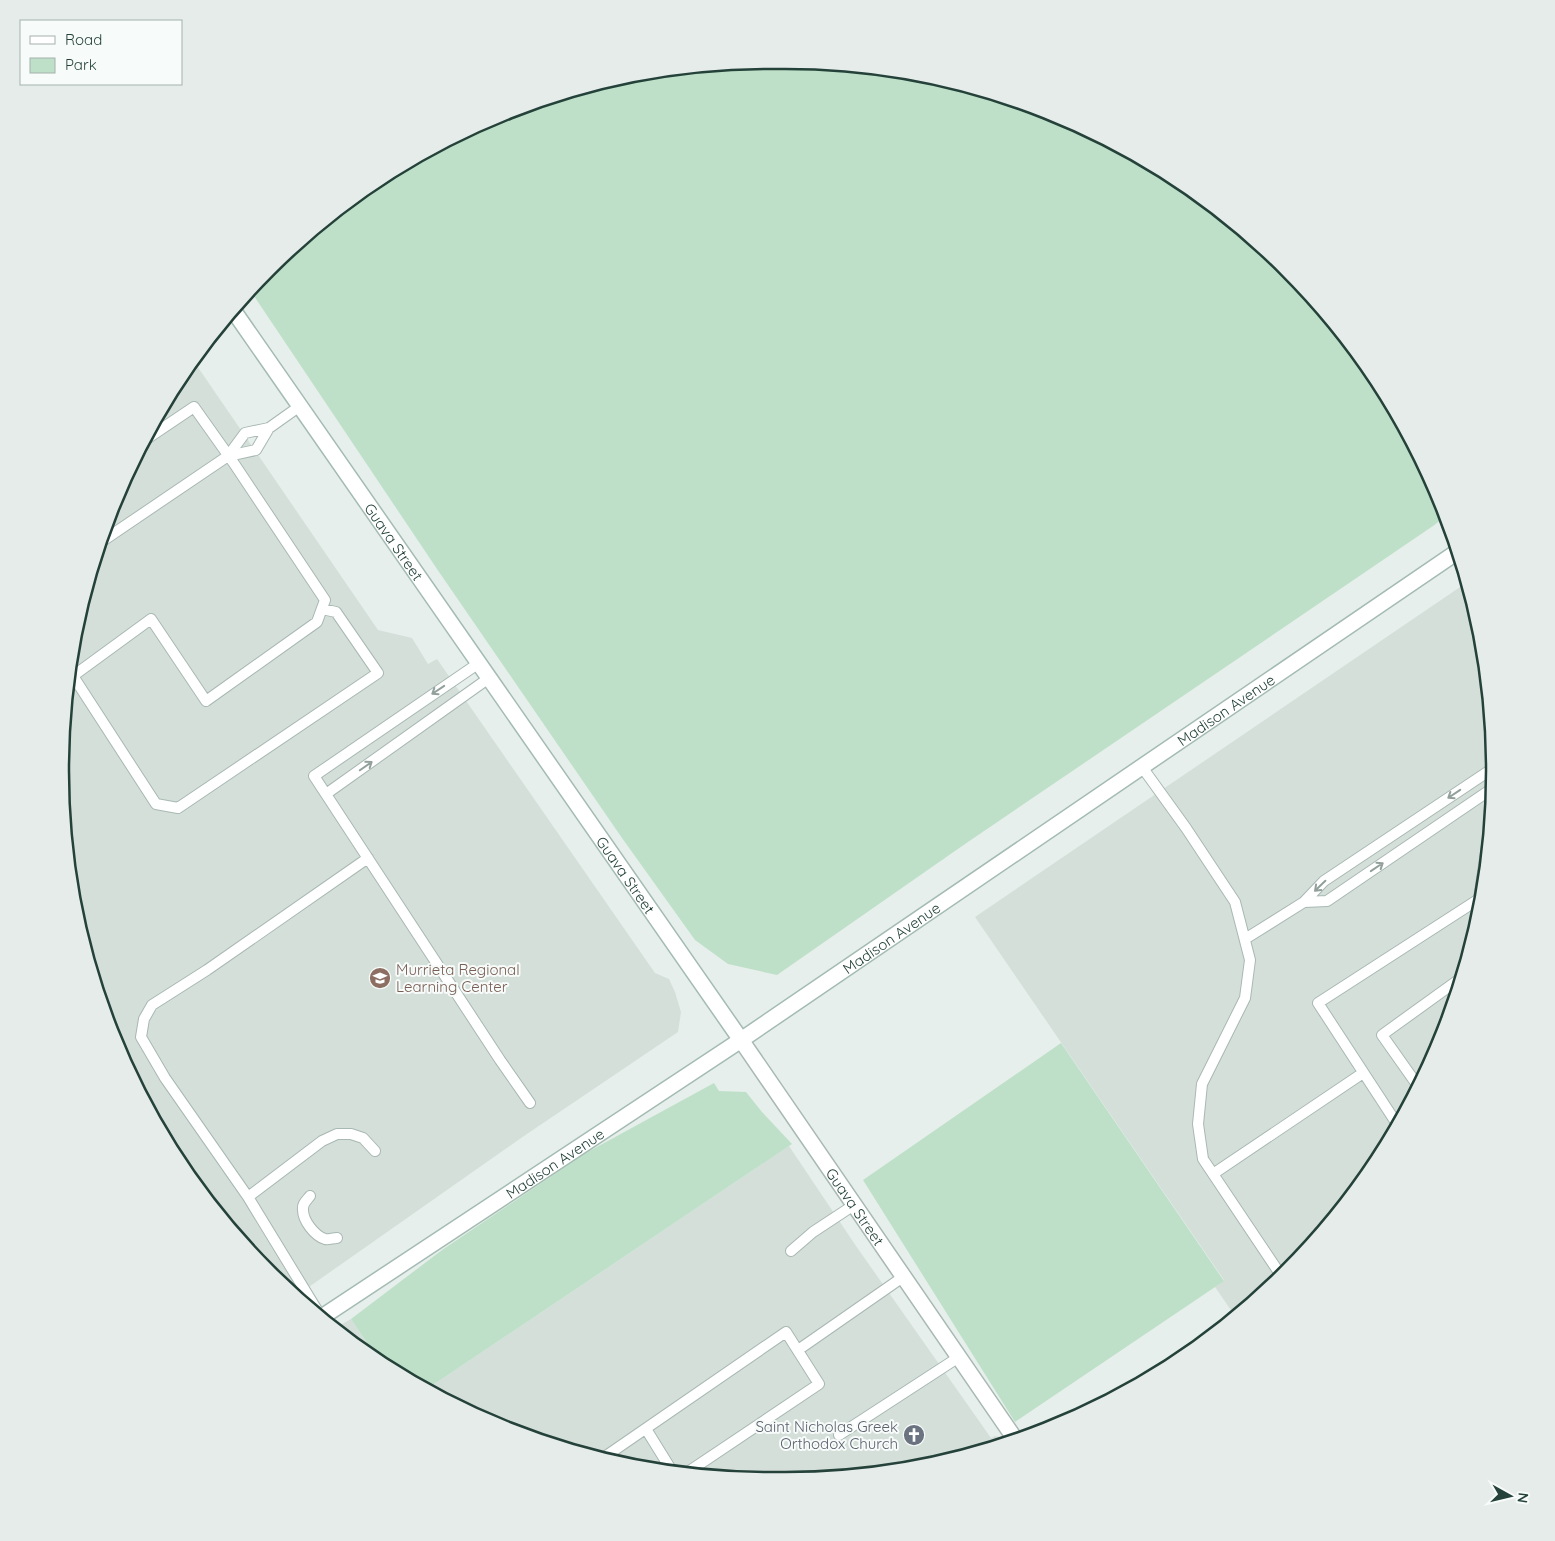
<svg xmlns="http://www.w3.org/2000/svg" width="1555" height="1541" viewBox="0 0 1555 1541" font-family="Quicksand,sans-serif">
  <style>
    .built { fill: #d4dfda }
    .green { fill: #bfe0c8 }
    .lines { fill: none; stroke-linecap: round; stroke-linejoin: round }
    .lane-casing { stroke: #a8b8b2; stroke-width: 12 }
    .street-casing { stroke: #a8b8b2; stroke-width: 18 }
    .secondary-casing { stroke: #a4bbb3; stroke-width: 18 }
    .lane { stroke: #fff; stroke-width: 10 }
    .street { stroke: #fff; stroke-width: 15 }
    .secondary { stroke: #fff; stroke-width: 15 }
    .oneway { stroke: #92a09c }
    .labels { text-anchor: middle; dominant-baseline: central; stroke-width: 4; stroke-linejoin: round; paint-order: stroke }
    .street-label { font-size: 15px; fill: #24423a; stroke: #f7fbf9 }
    .education-label { font-size: 15px; fill: #785e54; stroke: #f7fbf9; text-anchor: start }
    .worship-label { font-size: 15px; fill: #5b616d; stroke: #f7fbf9; text-anchor: end }
    .rim { fill: none; stroke: #24423a; stroke-width: 2.5 }
  </style>
  <rect width="100%" height="100%" fill="#e6efeb"/>
  <path class="built" d="M193 360 378 630 412 638 428 664 437 659 655 973 669 979 675 992 681 1012 678 1032 524 1136 296 1296 268 1273 180 1165 114 1043 74 909 60 771 74 632 114 499 180 376Z
    M1466 583 1481 632 1495 770 1481 909 1441 1042 1375 1165 1287 1273 1235 1316 1215 1287 1224 1280 975 917Z
    M789 1146 856 1246 991 1438 995 1436 1004 1438 1008 1442 923 1467 785 1481 632 1467 499 1427 427 1389Z
    M351 1319 381 1364 335 1328Z"/>
  <path class="green" d="M770 60 923 74 1056 114 1179 180 1287 268 1375 376 1441 498 1446 516 1433 526 965 844 777 975 728 964 695 940 622 838 437 569 250 290 268 268 376 180 498 114 632 74Z
    M1061 1043 1224 1281 1015 1422 863 1180Z
    M714 1083 719 1091 746 1092 762 1112 792 1144 427 1389 381 1364 351 1319 442 1250 584 1154Z"/>
  <g class="lines">
    <g class="lane-casing">
      <path id="lane" d="M228 456 256 450 269 428
        M101 542 228 456 245 433 269 428 300 406
        M479 663 314 776 500 1060 530 1103
        M70 671 73 676 151 619 206 701 317 622 325 600 233 462 194 407 145 440
        M73 676 156 804 178 808 378 673 336 612 322 609
        M1142 767 1186 828 1235 902 1250 960 1245 998 1202 1084 1198 1124 1203 1159 1282 1277
        M326 794 489 678
        M1304 902 1327 901 1493 788
        M1245 939 1304 902 1324 881 1495 767
        M1418 1086 1382 1035 1461 978
        M1397 1124 1318 1003 1479 899 1488 839
        M1213 1174 1363 1073
        M310 1196C306 1201 302 1204 303 1210 303 1221 315 1236 325 1239 328 1240 333 1238 337 1238
        M248 1197 322 1141 337 1134H351L363 1138 375 1151
        M791 1251 813 1232 854 1205
        M320 1315 248 1197 165 1078 141 1037 144 1019 152 1005 207 970 368 858
        M798 1350 903 1277
        M646 1429 672 1471
        M839 1435 959 1357
        M603 1458 786 1332 819 1384 688 1472"/>
    </g>
    <g class="street-casing">
      <g id="street">
        <path id="s1" d="M741 1040 1015 1439"/>
      </g>
    </g>
    <g class="secondary-casing">
      <g id="secondary">
        <path id="s2" d="M233 310 741 1040"/>
        <path id="s3" d="M322 1317 741 1040 1457 552"/>
      </g>
    </g>
    <use href="#lane" class="lane"/>
    <use href="#street" class="street"/>
    <use href="#secondary" class="secondary"/>
  </g>
  <defs><path id="oneway-shaft" d="M-6 0H5M1.5-3L5.5 0L1.5 3" fill="none" stroke-width="1.6" stroke-linecap="round" stroke-linejoin="round" transform="scale(1.25)"/></defs>
  <g class="oneway">
    <use href="#oneway-shaft" transform="translate(438 690) rotate(146)"/>
    <use href="#oneway-shaft" transform="translate(366 766) rotate(-35)"/>
    <use href="#oneway-shaft" transform="translate(1454 794) rotate(146)"/>
    <use href="#oneway-shaft" transform="translate(1377 867) rotate(-34)"/>
    <use href="#oneway-shaft" transform="translate(1320 886) rotate(136)"/>
  </g>
  <defs>
    <g id="school-disc" transform="scale(1.125)"><circle r="9.5" fill="#8d6e63" stroke="#f7fbf9"/><path d="M0-5L7-2L0 1L-7-2ZM-4 1L0 2.5L4 1V4Q0 6-4 4Z" fill="#fff"/></g>
    <g id="church-disc" transform="scale(1.125)"><circle r="9.5" fill="#6b7280" stroke="#f7fbf9"/><path d="M-1.2-6h2.4v3.5h3.3v2.4h-3.3V6h-2.4V-.1h-3.3v-2.4h3.3Z" fill="#fff"/></g>
  </defs>
  <g fill-rule="evenodd">
    <use href="#school-disc" x="380" y="978"/>
    <use href="#church-disc" x="914" y="1435"/>
  </g>
  <g class="labels">
    <g class="street-label">
      <text stroke="none"><textPath href="#s2" startOffset="282">Guava Street</textPath></text>
      <text stroke="none"><textPath href="#s3" startOffset="1089">Madison Avenue</textPath></text>
      <text stroke="none"><textPath href="#s2" startOffset="688">Guava Street</textPath></text>
      <text stroke="none"><textPath href="#s3" startOffset="684">Madison Avenue</textPath></text>
      <text stroke="none"><textPath href="#s3" startOffset="279">Madison Avenue</textPath></text>
      <text stroke="none"><textPath href="#s1" startOffset="202">Guava Street</textPath></text>
    </g>
    <g class="education-label">
      <text x="396" y="969">Murrieta Regional<tspan x="396" dy="17">Learning Center</tspan></text>
    </g>
    <g class="worship-label">
      <text x="898" y="1426">Saint Nicholas Greek<tspan x="898" dy="17">Orthodox Church</tspan></text>
    </g>
  </g>
  <path d="M0 0H1555V1541H0ZM770 69H785A701 701 0 0 1 1486 770V771A701 701 0 0 1 785 1472H770A701 701 0 0 1 69 771V770A701 701 0 0 1 770 69Z" fill="#e6ecea" fill-rule="evenodd"/>
  <path class="rim" d="M770 69H785A701 701 0 0 1 1486 770V771A701 701 0 0 1 785 1472H770A701 701 0 0 1 69 771V770A701 701 0 0 1 770 69Z"/>
  <rect x="20" y="20" width="162" height="65" fill="#f7fbf9" stroke="#a3b1ad"/>
  <rect x="30" y="36" width="25" height="8" fill="#ffffff" stroke="#a3b1ad"/>
  <text x="65" y="45" font-size="15" fill="#24423a">Road</text>
  <rect x="30" y="58" width="25" height="15" fill="#bfe0c8" stroke="#a3b1ad"/>
  <text x="65" y="70" font-size="15" fill="#24423a">Park</text>
  <g transform="translate(1510 1496) rotate(98)" stroke="#f7fbf9" stroke-width="4" paint-order="stroke">
  <path d="M0-4L9 19L0 12L-9 19Z" fill="#24423a"/>
  <text y="-8" font-size="14" font-weight="bold" text-anchor="middle" fill="#24423a">N</text>
  </g>
</svg>
